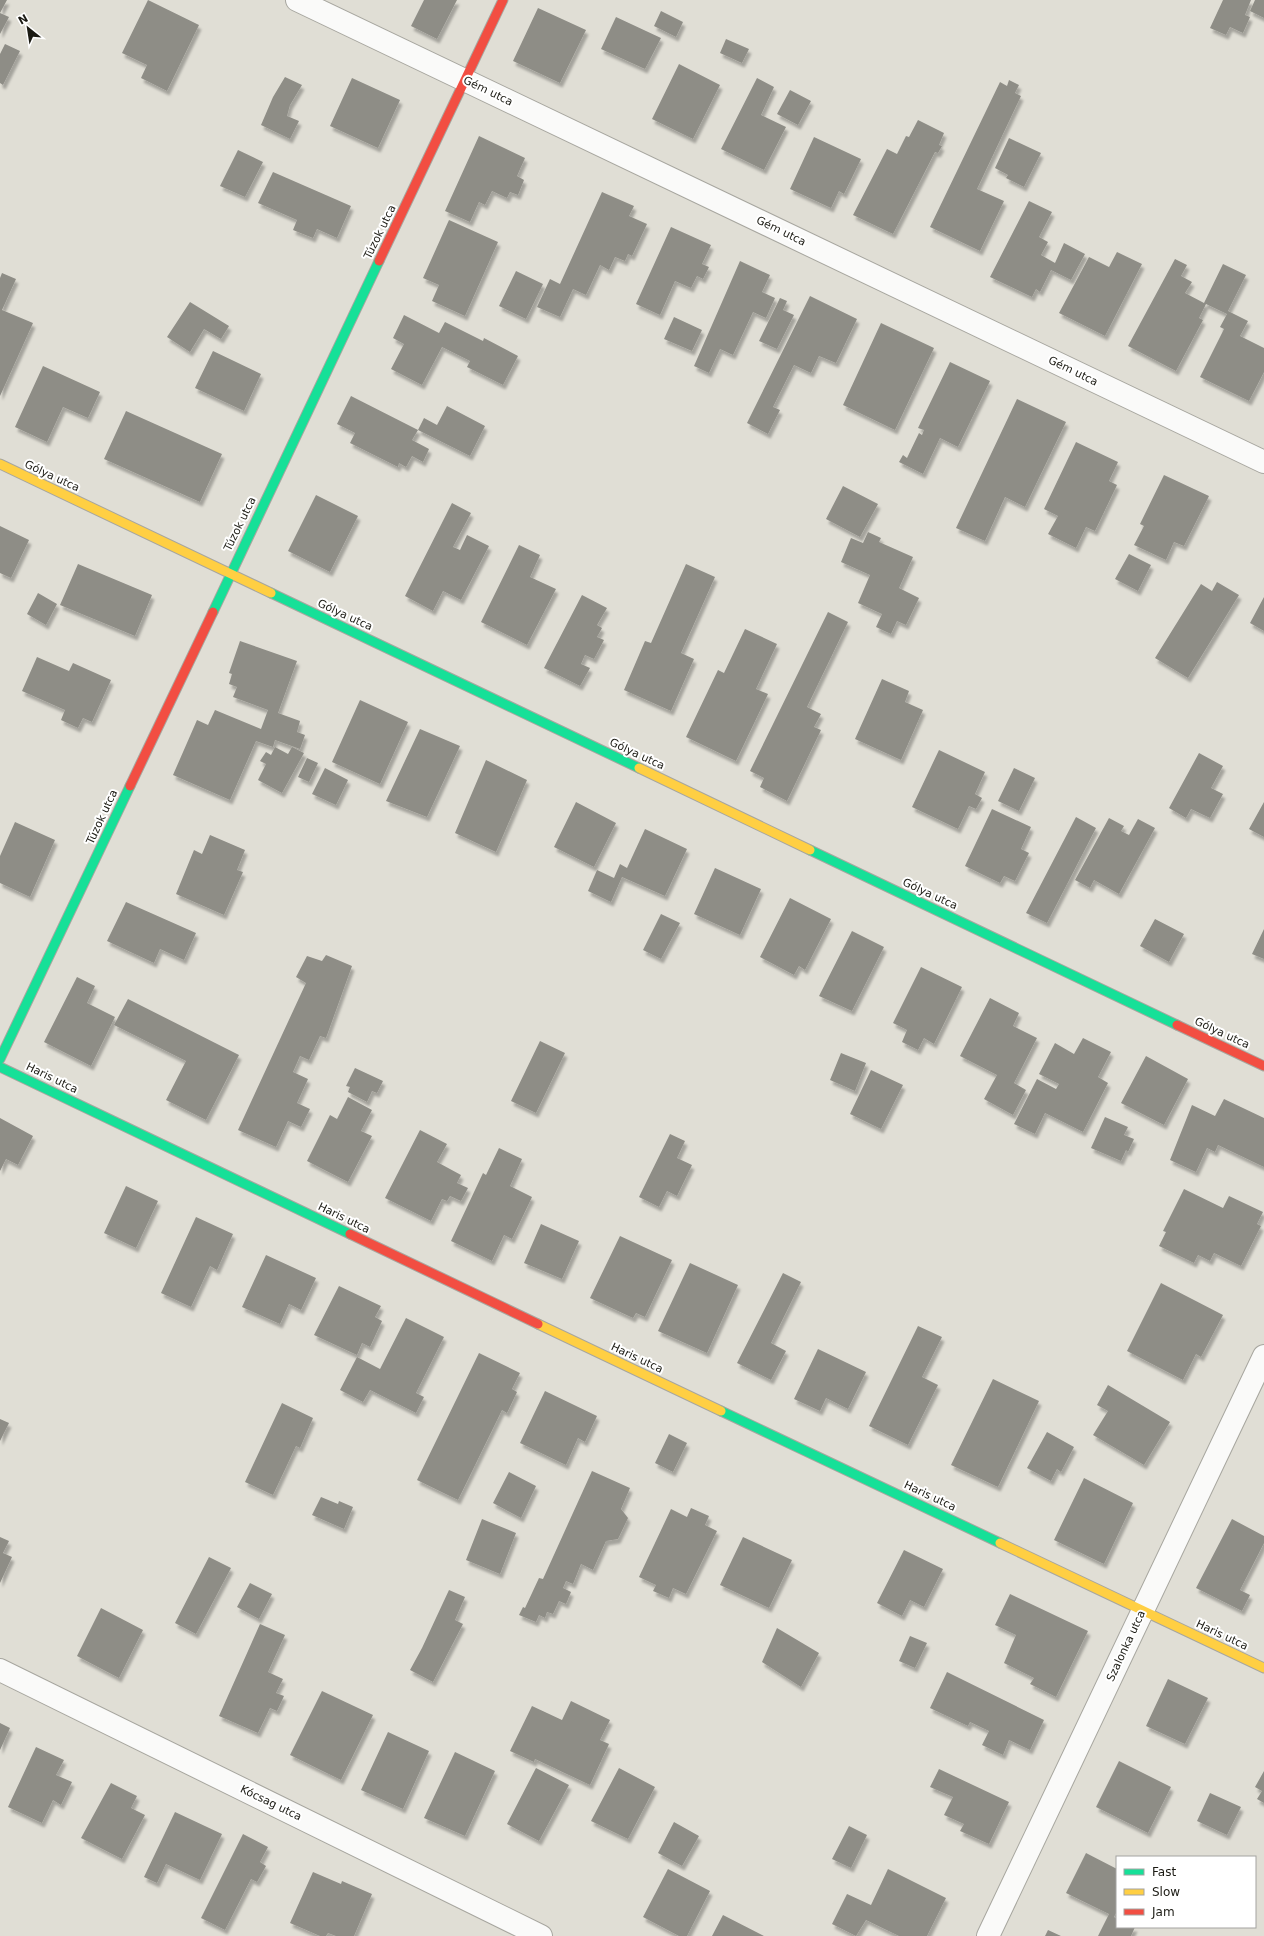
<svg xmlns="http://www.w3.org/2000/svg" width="1264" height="1936" viewBox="0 0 1264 1936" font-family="'DejaVu Sans',sans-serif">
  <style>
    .building { fill: #8e8d86; filter: url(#shadow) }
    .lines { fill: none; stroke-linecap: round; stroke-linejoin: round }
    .street-casing { stroke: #a7a69f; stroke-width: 24 }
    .fast-casing { stroke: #a7a69f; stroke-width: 11 }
    .slow-casing { stroke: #a7a69f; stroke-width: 11 }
    .jam-casing { stroke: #a7a69f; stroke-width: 11 }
    .street { stroke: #fafaf9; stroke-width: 22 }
    .fast { stroke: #16e098; stroke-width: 9 }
    .slow { stroke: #ffcf43; stroke-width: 9 }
    .jam { stroke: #f24e42; stroke-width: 9 }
    .labels { text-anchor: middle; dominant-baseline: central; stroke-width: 4; stroke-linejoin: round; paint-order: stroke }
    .street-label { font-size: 11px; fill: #1b1a13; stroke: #fff }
  </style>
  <defs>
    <filter id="shadow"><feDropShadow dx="2.5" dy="4.5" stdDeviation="1" flood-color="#0004"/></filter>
  </defs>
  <rect width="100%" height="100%" fill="#e0ded5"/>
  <path class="building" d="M0 0H7L0 13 9 17 0 34Z
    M148 0 199 25 167 91 141 78 147 65 122 53Z
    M424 0H457L437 39 411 26Z
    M1223 0H1251L1245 15 1250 17 1243 33 1230 27 1226 35 1210 28Z
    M1255 0H1264V18L1250 11Z
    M538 8 586 30 560 83 513 61Z
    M661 11 683 22 676 37 654 26Z
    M616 17 661 38 645 69 601 49Z
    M726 39 749 49 742 63 720 53Z
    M5 44 20 51 3 85 0 83V54Z
    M679 64 720 85 693 139 652 119Z
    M285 77 302 85 290 105 287 116 299 121 290 139 261 125 273 97Z
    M352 78 400 100 378 148 330 126Z
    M757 78 774 87 761 115 786 127 764 170 721 149Z
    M1009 80 1019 85 1015 93 1021 96 977 189 1004 201 980 251 930 227 1000 82 1007 86Z
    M790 90 811 101 798 125 777 114Z
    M918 120 944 133 939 145 942 146 938 153 935 152 893 234 853 215 887 149 897 154 906 136 909 137Z
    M479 136 525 158 517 176 524 180 518 195 510 192 507 198 492 191 485 205 479 202 470 222 445 211Z
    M814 137 861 159 844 194 839 191 831 208 790 189Z
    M1009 138 1041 153 1024 187 1006 178 1008 175 995 168Z
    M238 150 263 162 245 197 220 186Z
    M273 172 351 206 337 238 317 229 313 238 293 230 297 220 258 203Z
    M602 192 634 206 629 216 647 224 632 256 628 254 625 261 615 257 609 270 600 265 586 295 573 289 560 317 537 307 550 279 560 284Z
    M1029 201 1052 212 1039 237 1048 242 1041 255 1055 263 1064 243 1085 254 1071 280 1051 270 1040 292 1036 289 1032 297 990 277Z
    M449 220 498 242 465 316 432 301 439 285 423 278Z
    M671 227 711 245 702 264 709 267 703 279 697 276 691 288 675 281 660 315 636 304Z
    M1117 252 1142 264 1105 336 1059 313 1089 257 1109 267Z
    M1175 259 1187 265 1181 276 1192 282 1185 293 1204 303 1223 264 1246 275 1228 311 1248 321 1240 336 1264 348V372L1249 401 1200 377 1224 329 1220 327 1227 314 1206 304 1199 318 1203 320 1176 371 1128 346Z
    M740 261 770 275 762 292 775 298 766 318 753 312 733 355 720 349 709 373 694 366Z
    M516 271 543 284 526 319 499 306Z
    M2 273 16 279 2 310 33 323 0 396V278Z
    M810 296 857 319 836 363 819 356 811 373 794 365 773 407 780 410 768 434 747 423Z
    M780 298 787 301 783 310 794 315 777 349 759 341Z
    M190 302 229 326 221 339 204 329 190 352 167 337Z
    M404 315 439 333 445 322 483 341 484 338 518 356 503 385 467 367 470 361 442 347 422 385 391 369 404 344 393 338Z
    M674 317 702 330 692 351 664 339Z
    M881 323 934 348 895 430 843 405Z
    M213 351 261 374 244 411 195 388Z
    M950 362 990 381 958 447 940 438 923 474 899 462 903 455 907 458 919 433 922 435 924 430 918 428Z
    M43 366 100 392 88 418 63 407 47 442 15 427Z
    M351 396 418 430 412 440 429 449 423 462 412 456 406 467 399 463 398 467 350 443 355 433 337 424Z
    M1017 399 1066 422 1025 507 1005 497 985 541 956 528Z
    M447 406 485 426 470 456 418 430 424 418 437 425Z
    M126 411 222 454 200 502 104 459Z
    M1076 442 1118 462 1109 481 1117 485 1095 531 1086 527 1076 548 1048 534 1058 516 1044 509Z
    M1164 475 1209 496 1184 546 1174 542 1166 560 1134 545 1144 526 1140 524Z
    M843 486 878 504 860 537 826 519Z
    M316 495 358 516 330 572 288 551Z
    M452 503 471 513 453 547 460 550 467 535 489 546 461 600 443 591 433 611 405 596Z
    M0 526 29 540 11 578 0 573Z
    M868 532 881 538 879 542 913 557 899 588 919 598 906 625 897 621 891 634 876 627 882 614 858 603 870 575 841 562 851 538 863 543Z
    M519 545 540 555 530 577 556 589 527 645 481 622Z
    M1129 554 1151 565 1138 591 1115 579Z
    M78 564 152 595 135 636 60 605Z
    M686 564 715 577 681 653 694 659 671 711 624 690 645 641 651 643Z
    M1217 582 1239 595 1188 678 1155 658 1201 584 1212 591Z
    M38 593 57 604 46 625 27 614Z
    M582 595 607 608 597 625 602 628 597 637 604 640 594 659 585 655 581 664 590 668 580 686 544 668Z
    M1264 597V631L1250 623Z
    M828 612 848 622 807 707 821 714 814 727 821 730 787 801 760 787 764 778 750 771Z
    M745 629 777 644 756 689 768 694 736 761 686 737 718 670 724 673Z
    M240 641 297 661 278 713 300 721 297 732 305 735 300 749 275 740 273 747 256 741 230 800 173 775 197 720 208 725 215 710 261 729 268 710 233 697 237 687 229 684 232 674 229 673Z
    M37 657 69 671 73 663 111 680 92 722 83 718 78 728 61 720 65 710 22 691Z
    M882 679 909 691 905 702 923 710 901 760 855 739Z
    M360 700 408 722 380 784 332 762Z
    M420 729 460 746 427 817 386 801Z
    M275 747 288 754 292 747 304 753 282 793 258 780 266 764 260 761 266 752 271 755Z
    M939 750 985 772 975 794 982 798 976 809 969 806 958 829 912 807Z
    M1199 753 1223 766 1211 788 1223 794 1210 818 1191 809 1186 818 1169 808Z
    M307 758 318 763 309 782 298 777Z
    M486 760 527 780 496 852 455 833Z
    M325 768 348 780 336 805 312 794Z
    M1014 768 1035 778 1019 811 998 801Z
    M576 802 616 823 594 867 554 847Z
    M1264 802V837L1249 829Z
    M992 809 1031 827 1021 849 1029 853 1015 881 1004 876 1000 883 965 866Z
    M1076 817 1096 828 1047 923 1026 913Z
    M1109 818 1124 826 1121 831 1129 835 1138 819 1155 828 1119 894 1094 880 1090 888 1075 880Z
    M15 822 55 840 30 897 0 883V856Z
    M645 829 687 849 665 896 622 877 611 902 588 891 597 870 614 878 620 864 627 868Z
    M210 835 245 850 237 870 243 872 224 915 176 894 194 850 202 854Z
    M715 868 761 889 740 935 694 914Z
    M790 898 831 919 805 970 799 966 794 975 760 957Z
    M126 902 196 933 184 960 160 949 154 963 107 941Z
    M661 914 680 923 661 959 643 950Z
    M1155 919 1184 934 1169 962 1140 946Z
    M1264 929V959L1252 954Z
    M852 931 884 947 852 1011 819 996Z
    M326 955 352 966 326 1038 320 1036 309 1060 300 1056 293 1072 308 1079 297 1103 310 1109 301 1127 288 1121 276 1147 238 1130 306 983 296 977 307 956 322 961Z
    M921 967 962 987 934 1044 924 1038 918 1050 902 1042 907 1030 893 1023Z
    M77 977 95 986 87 1003 115 1017 91 1066 44 1042Z
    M990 998 1019 1013 1013 1026 1037 1038 1014 1083 1026 1090 1013 1115 984 1099 997 1075 960 1056Z
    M128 999 239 1055 206 1120 166 1100 186 1061 114 1025Z
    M1083 1038 1111 1052 1098 1077 1108 1083 1083 1132 1045 1113 1035 1134 1014 1124 1037 1079 1056 1089 1059 1084 1039 1074 1055 1043 1074 1054Z
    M540 1041 565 1053 536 1113 511 1101Z
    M841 1053 866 1063 855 1091 830 1080Z
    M1146 1056 1188 1079 1164 1125 1121 1103Z
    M355 1068 383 1081 377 1093 372 1091 367 1102 348 1092 350 1087 346 1086Z
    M871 1070 903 1085 881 1129 850 1114Z
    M348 1097 372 1110 361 1131 372 1136 348 1182 307 1161 330 1115 337 1119Z
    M1224 1099 1264 1118V1167L1218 1145 1215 1152 1207 1148 1196 1172 1170 1160 1192 1105 1215 1116Z
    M1105 1117 1128 1127 1124 1135 1134 1139 1128 1152 1126 1150 1121 1161 1091 1148Z
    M0 1118 33 1136 18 1165 6 1159 0 1171Z
    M420 1130 447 1144 437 1162 461 1175 457 1183 468 1188 461 1201 450 1196 447 1201 442 1199 431 1221 385 1198Z
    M670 1134 685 1141 677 1158 692 1165 677 1196 667 1191 659 1207 639 1197Z
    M499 1148 522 1159 510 1186 532 1197 512 1239 504 1235 492 1261 451 1241 483 1173 486 1175Z
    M126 1186 158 1201 136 1248 104 1233Z
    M1184 1189 1223 1208 1229 1196 1263 1212 1257 1224 1261 1226 1241 1266 1214 1253 1210 1261 1198 1255 1194 1263 1159 1246 1166 1232 1163 1231Z
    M196 1217 233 1234 217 1270 210 1266 191 1307 161 1293Z
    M541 1224 579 1241 562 1279 524 1263Z
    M620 1236 672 1260 645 1317 636 1313 633 1318 590 1298Z
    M266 1255 316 1278 301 1310 289 1304 280 1324 242 1307Z
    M690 1263 738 1285 707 1353 658 1331Z
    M783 1273 801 1282 771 1343 786 1351 771 1380 737 1363Z
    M1161 1283 1223 1315 1201 1357 1196 1354 1183 1380 1127 1351Z
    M339 1286 381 1306 375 1317 382 1321 370 1347 362 1343 357 1355 314 1335Z
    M406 1318 444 1337 416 1393 424 1397 416 1413 370 1390 363 1402 340 1390 357 1357 380 1369Z
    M918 1326 942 1337 922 1377 938 1385 908 1445 869 1426Z
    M818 1349 866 1372 848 1409 826 1398 820 1411 794 1399Z
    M479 1353 520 1373 512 1389 517 1392 507 1413 502 1410 458 1500 417 1480Z
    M993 1379 1039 1401 998 1487 951 1465Z
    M1108 1385 1170 1422 1144 1465 1093 1435 1108 1411 1097 1405Z
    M545 1391 597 1416 585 1442 578 1438 566 1465 520 1443Z
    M282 1403 313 1418 300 1448 296 1446 273 1495 245 1482Z
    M0 1419 9 1423 0 1441Z
    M1047 1432 1074 1447 1061 1472 1057 1469 1051 1481 1027 1468Z
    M669 1434 687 1443 673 1472 655 1463Z
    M592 1471 630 1488 621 1509 628 1518 618 1539 606 1541 593 1570 581 1564 573 1584 566 1581 563 1588 571 1592 566 1604 559 1601 553 1614 547 1612 545 1618 539 1615 536 1622 519 1615 523 1607 525 1608 539 1578 543 1579Z
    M509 1472 536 1486 521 1518 493 1503Z
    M1084 1478 1133 1503 1104 1564 1054 1540Z
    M321 1497 338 1504 339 1501 353 1507 344 1529 312 1515Z
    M691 1508 709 1516 705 1525 717 1531 686 1594 673 1588 669 1598 653 1591 656 1585 639 1577 671 1509 687 1517Z
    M482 1519 516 1533 500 1574 466 1560Z
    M1232 1519 1264 1536V1543L1240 1590 1250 1595 1242 1611 1196 1588Z
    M0 1537 9 1541 3 1553 12 1557 0 1583Z
    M743 1537 792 1560 769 1608 720 1585Z
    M904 1550 943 1569 924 1607 910 1600 902 1616 877 1603Z
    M209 1557 231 1568 196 1634 175 1623Z
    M250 1583 272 1594 259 1619 237 1607Z
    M449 1590 465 1597 455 1620 463 1624 433 1682 410 1670 422 1648Z
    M1010 1594 1088 1631 1056 1697 1030 1684 1034 1678 1004 1663 1016 1635 995 1625Z
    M101 1608 143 1630 119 1678 77 1656Z
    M260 1624 285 1635 268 1672 283 1679 276 1693 284 1696 277 1711 270 1708 258 1733 219 1716Z
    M777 1628 819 1653 801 1687 762 1662Z
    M910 1636 927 1643 915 1668 899 1661Z
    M947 1672 1044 1720 1030 1750 1009 1740 1003 1755 982 1745 989 1731 970 1722 968 1726 930 1708Z
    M1168 1679 1208 1698 1185 1744 1146 1726Z
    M322 1691 373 1715 341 1780 290 1755Z
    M571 1701 610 1720 600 1740 609 1744 590 1785 535 1759 534 1762 510 1751 532 1706 562 1720Z
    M0 1723 10 1728 0 1750Z
    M388 1732 429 1751 403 1809 361 1790Z
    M36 1747 64 1760 56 1775 72 1782 61 1805 53 1800 42 1823 8 1807Z
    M455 1752 495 1771 465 1836 424 1818Z
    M1119 1761 1171 1787 1148 1833 1096 1807Z
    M536 1768 569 1785 539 1841 507 1824Z
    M619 1768 655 1787 628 1839 591 1821Z
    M939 1769 1009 1802 989 1844 960 1831 964 1824 944 1815 953 1797 930 1787Z
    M1264 1771V1803L1257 1799 1262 1791 1255 1787Z
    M111 1783 137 1796 131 1808 145 1815 122 1859 81 1838Z
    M1210 1793 1241 1807 1227 1835 1197 1821Z
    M175 1812 222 1834 200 1880 166 1864 157 1883 144 1877Z
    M674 1822 699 1836 682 1866 658 1853Z
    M849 1826 867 1835 851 1868 832 1859Z
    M243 1834 268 1847 260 1862 266 1866 257 1882 251 1879 225 1930 201 1918Z
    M1086 1853 1117 1869V1911L1114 1917 1117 1919V1927H1135L1131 1936H1098L1109 1914 1066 1893Z
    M668 1869 710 1891 687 1936H679L643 1917Z
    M888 1869 946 1898 927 1936H899L866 1920 856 1936 832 1924 847 1894 871 1905Z
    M313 1872 341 1884 342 1881 372 1894 354 1936H336L328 1933 326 1936H320L290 1923Z
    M723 1915 764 1936H712Z
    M1048 1930 1061 1936H1045Z"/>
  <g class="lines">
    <g class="street-casing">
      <path id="street" d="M297 0 1264 462
        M0 1670 541 1936
        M988 1936 1264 1356"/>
    </g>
    <g class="fast-casing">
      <path id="fast" d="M271 593 639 768
        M213 612 379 261
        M810 850 1177 1025
        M0 1059 130 786
        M0 1067 350 1234
        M721 1411 1000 1543"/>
    </g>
    <g class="slow-casing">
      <path id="slow" d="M0 464 271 593
        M639 768 810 850
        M538 1324 721 1411
        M1000 1543 1264 1668"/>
    </g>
    <g class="jam-casing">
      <path id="jam" d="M379 261 503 0
        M130 786 213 612
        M1177 1025 1264 1066
        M350 1234 538 1324"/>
    </g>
    <use href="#street" class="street"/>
    <use href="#fast" class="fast"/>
    <use href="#slow" class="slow"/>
    <use href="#jam" class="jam"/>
  </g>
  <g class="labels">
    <g class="street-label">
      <text transform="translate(488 91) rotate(26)">Gém utca</text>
      <text transform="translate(781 231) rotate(26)">Gém utca</text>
      <text transform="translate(380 232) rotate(-64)">Túzok utca</text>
      <text transform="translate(1073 371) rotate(26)">Gém utca</text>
      <text transform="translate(52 476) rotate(25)">Gólya utca</text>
      <text transform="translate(240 524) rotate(-64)">Túzok utca</text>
      <text transform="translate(345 615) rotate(25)">Gólya utca</text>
      <text transform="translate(637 754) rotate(25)">Gólya utca</text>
      <text transform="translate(102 817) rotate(-65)">Túzok utca</text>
      <text transform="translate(930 894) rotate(25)">Gólya utca</text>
      <text transform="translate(1222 1033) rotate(25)">Gólya utca</text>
      <text transform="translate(52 1078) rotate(26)">Haris utca</text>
      <text transform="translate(344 1218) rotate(26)">Haris utca</text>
      <text transform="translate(637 1358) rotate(25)">Haris utca</text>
      <text transform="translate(930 1496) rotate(25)">Haris utca</text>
      <text transform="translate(1222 1635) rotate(25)">Haris utca</text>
      <text transform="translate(1126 1646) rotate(-65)">Szalonka utca</text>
      <text transform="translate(271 1803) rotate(26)">Kócsag utca</text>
    </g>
  </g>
  <rect x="1116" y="1856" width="140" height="72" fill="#ffffff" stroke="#a4a3a1"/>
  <rect x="1124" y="1869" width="20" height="6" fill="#16e098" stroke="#a4a3a1"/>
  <text x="1152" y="1876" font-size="12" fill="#1b1a13">Fast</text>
  <rect x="1124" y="1889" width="20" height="6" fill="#ffcf43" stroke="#a4a3a1"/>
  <text x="1152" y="1896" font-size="12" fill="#1b1a13">Slow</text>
  <rect x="1124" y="1909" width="20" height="6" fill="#f24e42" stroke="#a4a3a1"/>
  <text x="1152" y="1916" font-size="12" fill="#1b1a13">Jam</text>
  <g transform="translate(28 28) rotate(330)" stroke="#ffffff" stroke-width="3" paint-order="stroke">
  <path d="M0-3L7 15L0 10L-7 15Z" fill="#1b1a13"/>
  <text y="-6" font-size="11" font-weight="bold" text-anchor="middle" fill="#1b1a13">N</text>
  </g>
</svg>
